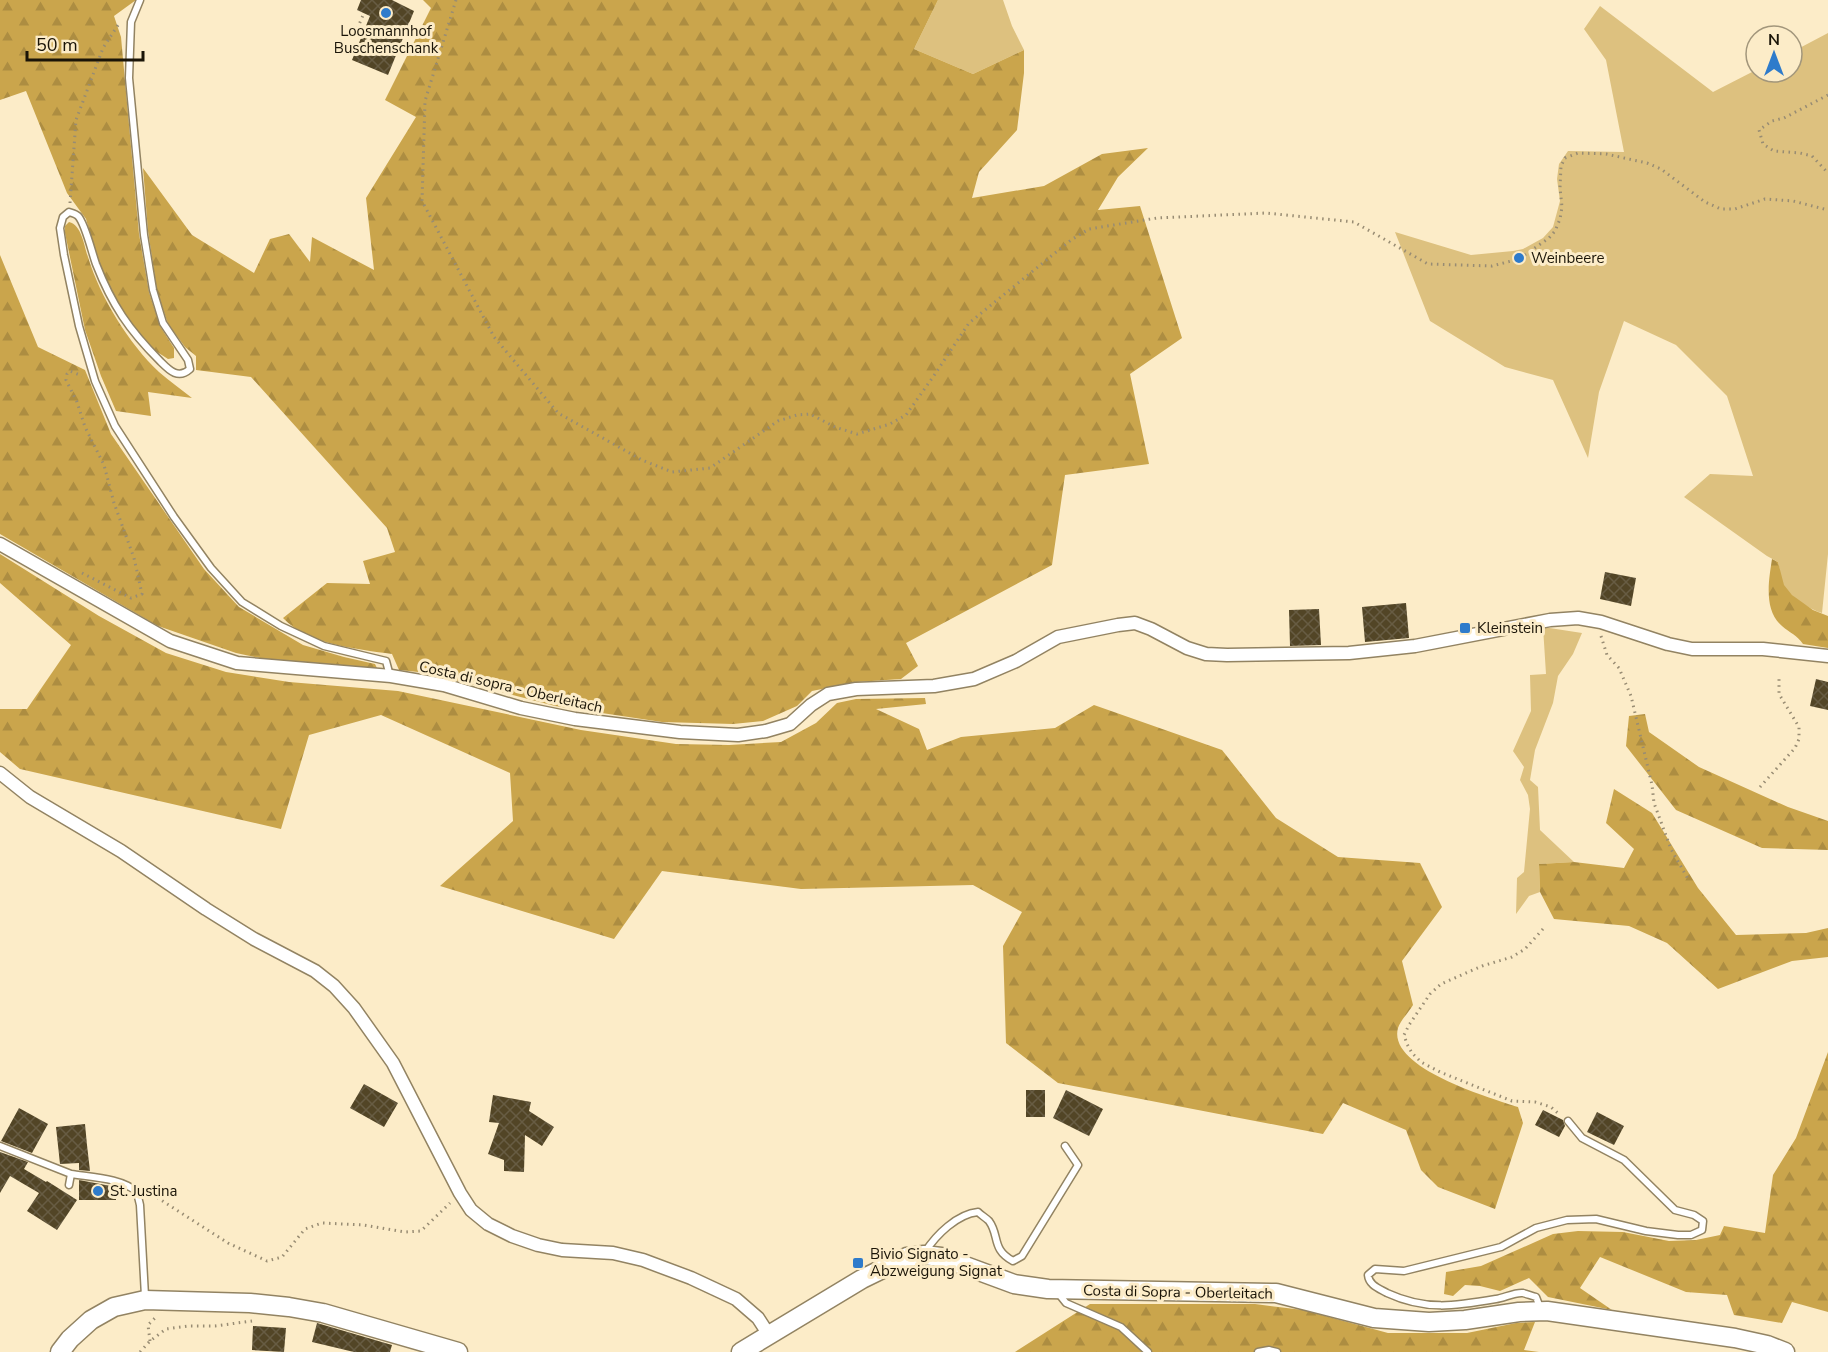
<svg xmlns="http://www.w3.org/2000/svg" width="1828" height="1352" viewBox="0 0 1828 1352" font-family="'Nunito Sans',sans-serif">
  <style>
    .green { fill: #ddc17f }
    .forest { fill: url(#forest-firs) }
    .building { fill: url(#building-cross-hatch) }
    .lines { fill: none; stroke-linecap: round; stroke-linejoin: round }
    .service-casing { stroke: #928362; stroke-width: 9 }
    .minor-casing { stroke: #928362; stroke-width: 15 }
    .secondary-casing { stroke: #928362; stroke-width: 21 }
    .path { stroke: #988c73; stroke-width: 3; stroke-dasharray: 1.5 4.5; stroke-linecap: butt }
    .service { stroke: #fff; stroke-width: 6 }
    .minor { stroke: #fff; stroke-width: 12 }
    .secondary { stroke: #fff; stroke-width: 18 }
    .poi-dot { fill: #2e7bcb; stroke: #fcecc8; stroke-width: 2 }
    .labels { text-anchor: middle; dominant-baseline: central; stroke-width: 6; stroke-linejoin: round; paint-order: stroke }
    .poi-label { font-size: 15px; fill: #1a1407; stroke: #fcecc8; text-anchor: start }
    .street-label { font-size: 15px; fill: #1a1407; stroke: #fcecc8 }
  </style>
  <defs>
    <pattern id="forest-firs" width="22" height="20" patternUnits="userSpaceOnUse" patternTransform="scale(1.5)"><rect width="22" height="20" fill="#caa54c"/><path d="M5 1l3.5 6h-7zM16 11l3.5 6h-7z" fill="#ad8d41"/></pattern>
    <pattern id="building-cross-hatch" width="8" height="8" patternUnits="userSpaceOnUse" patternTransform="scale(1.5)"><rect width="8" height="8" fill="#524526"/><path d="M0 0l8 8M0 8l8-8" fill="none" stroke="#675c43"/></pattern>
  </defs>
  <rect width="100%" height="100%" fill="#fcecc8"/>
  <path class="green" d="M938 0H1003L1012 26 1024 50 973 74 914 49Z
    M1600 6 1713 92 1756 70V72H1792V52L1828 33V554L1822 613C1811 610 1789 596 1783 585 1780 579 1780 569 1778 562L1767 556 1684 497 1710 474 1753 476 1727 396 1676 345 1624 321 1599 392 1588 458 1553 380 1505 367 1430 321 1395 232 1471 255 1513 251 1523 249 1543 238 1553 227 1560 201 1557 179 1559 164 1568 151 1624 152 1606 60 1584 29Z
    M1543 627 1582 633 1573 654 1558 676 1553 703 1535 750 1530 780 1538 787 1540 830 1574 862 1539 864 1540 892 1529 896 1516 914 1517 878 1524 872 1530 809 1528 795 1520 780 1524 767 1513 751 1531 711 1530 675 1546 674Z"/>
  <path class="forest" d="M0 0H136L114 16 121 37 139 234 149 292 160 326 174 348V358L168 359 154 350 140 335 118 304 98 262 86 219 67 193 26 91 0 100Z
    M423 0H938L914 49 973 74 1024 50V73L1017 130 979 172 972 198 1044 186 1102 154 1148 148 1118 177 1098 210 1140 206 1182 338 1130 374 1149 464 1065 475 1052 565 906 643 918 666 901 679 857 682 812 691 797 706 763 721 733 724 662 722 555 706 428 673 399 670 392 654C358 649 308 645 283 618L327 583 370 584 363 561 395 552 387 528 251 377 196 370V356L185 347 168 324 157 291 148 231 143 168 192 235 254 273 270 239 289 234 310 262 312 237 374 270 366 198 416 117 385 100 431 8Z
    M69 222C82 225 84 246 88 257 100 297 129 344 159 372 169 381 181 389 192 398L148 392 151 416 116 411 101 376 85 330 65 233V226Z
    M0 255 38 347 85 370 111 434 204 569 239 607 303 645 344 657 375 664 378 670 269 660 236 653 158 626 0 534Z
    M0 554 99 616 166 653 226 672 289 682 398 691 581 730 676 744 729 745 781 742 816 723 837 703 856 699 925 698 926 704 876 709 919 729 927 750 961 737 1055 728 1094 705 1222 750 1276 818 1338 857 1420 863 1442 907 1402 961 1413 1005C1409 1012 1400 1021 1398 1028 1387 1068 1491 1098 1518 1107L1523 1123 1495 1209 1438 1187 1421 1170 1406 1130 1343 1103 1323 1134 1058 1083 1006 1043 1003 946 1022 912 973 885 801 889 662 871 614 939 440 886 513 821 510 773 381 715 309 735 281 829 20 769 0 752V709H27L71 645 0 583Z
    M1772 559 1778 562 1784 585 1792 595 1813 610 1828 616V648L1803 644C1797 635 1790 633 1782 626 1763 610 1769 579 1772 559Z
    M1645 714 1649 732 1699 767 1788 807 1828 821V850L1762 848 1676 810 1626 746 1629 716Z
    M1614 789 1652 813 1698 888 1736 935 1806 933 1828 928V957L1792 961 1718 989 1667 943 1629 926 1554 919 1540 892 1539 864 1574 862 1624 868 1634 849 1606 823Z
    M1828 1052V1312L1792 1302 1782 1323 1734 1315 1727 1295 1686 1292 1600 1257 1580 1288 1612 1310 1548 1297 1529 1278 1500 1291 1480 1286 1465 1285 1453 1296 1444 1294 1446 1272 1481 1266 1553 1234 1578 1231 1623 1232 1669 1241 1696 1240 1720 1235 1724 1226 1765 1233 1773 1175 1796 1138Z
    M1090 1304H1255L1303 1310 1388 1333H1467L1516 1323 1535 1322 1524 1350 1539 1352H1015Z"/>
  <path class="building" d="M361 0H392L414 11 388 75 352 60 370 16 357 10Z
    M1605 572 1636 578 1631 606 1600 599Z
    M1406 603 1409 638 1365 642 1362 607Z
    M1319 609 1321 645 1290 646 1289 610Z
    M1816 679 1828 682V710L1810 706Z
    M364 1084 398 1103 384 1127 350 1108Z
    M1026 1090H1045V1117H1026Z
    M1066 1090 1103 1109 1089 1136 1053 1118Z
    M493 1095 531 1102 529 1111 554 1127 542 1146 525 1135 524 1172 504 1171V1160L488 1154 499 1123 489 1122Z
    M19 1108 48 1124 32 1153 1 1141Z
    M1543 1110 1563 1120 1565 1126 1559 1137 1535 1125Z
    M1597 1112 1624 1126 1614 1145 1587 1132Z
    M85 1124 87 1145 90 1171 79 1170V1163L60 1164 56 1127Z
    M0 1152 28 1162 24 1169 46 1182 47 1181 77 1200 57 1230 27 1211 39 1193 10 1176 0 1193Z
    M79 1180 116 1187V1200H79Z
    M317 1323 392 1345 390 1352H354L312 1342Z
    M253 1326 286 1328 284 1352 252 1350Z"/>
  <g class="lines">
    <g class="service-casing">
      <path id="service" d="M140 0 131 22 129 78 144 235 153 290 163 323 188 360 190 369C178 380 169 370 160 361 129 330 112 305 96 264 92 253 85 223 78 216 76 214 72 213 69 212L63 217 60 228 64 255 79 326 95 381 115 426 174 517 211 568 242 602 281 626 324 646 386 661 390 676
        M0 1146 71 1174
        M69 1185 71 1174C88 1177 124 1178 136 1192 138 1195 139 1201 140 1205L145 1296
        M925 1252C936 1235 957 1214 978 1212 981 1215 986 1218 989 1221 1000 1236 991 1249 1013 1261L1022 1256 1078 1165 1065 1146
        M1058 1293 1066 1303 1121 1327 1148 1352
        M1541 1310 1536 1297C1532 1296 1527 1294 1523 1293 1515 1292 1504 1298 1496 1299 1455 1306 1426 1311 1387 1293 1378 1288 1369 1285 1368 1275L1375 1269 1404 1271 1501 1247 1536 1228 1567 1220 1596 1219 1646 1231 1678 1235H1691L1702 1230 1703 1221 1694 1215 1675 1210 1624 1160 1582 1138 1568 1121
        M1258 1352 1269 1350 1277 1352"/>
    </g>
    <g class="minor-casing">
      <path id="minor" d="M0 544 170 641 237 663 391 676 444 685 521 708 575 719 680 732 738 735 766 731 790 724 811 705 828 694 856 689 934 686 974 679 1016 661 1058 637 1118 625 1135 623 1151 629 1187 648 1206 654 1227 655 1349 653 1415 646 1550 620 1578 618 1601 622 1668 644 1692 649H1763L1828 656
        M0 773 30 797 121 851 206 909 254 939 315 971 334 986 354 1008 393 1063 460 1193 471 1210 488 1224 512 1236 538 1245 562 1250 613 1253 643 1260 691 1278 736 1299 758 1318 769 1335"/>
    </g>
    <g class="secondary-casing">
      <path id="secondary" d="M60 1352 70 1339 91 1320 114 1307 145 1300 250 1303 289 1307 323 1313 458 1352
        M741 1352 862 1279 907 1257 924 1255 941 1257 1014 1284 1048 1289 1276 1293 1374 1318 1429 1322 1465 1320 1519 1312 1547 1311 1735 1338 1767 1345 1785 1352"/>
    </g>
    <path class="path" d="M456 0 425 101 422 201 494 337 558 413 642 460 672 472 710 468 778 421 797 415 810 414 835 427 857 434 890 424 906 415 933 377 969 323 1071 240 1089 229 1157 218 1266 213 1354 222 1428 264 1492 266 1519 259 1549 238 1555 231 1560 219 1562 207 1560 188 1561 166 1565 158 1578 153 1606 154 1647 163 1661 169 1705 202 1721 209H1735L1765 199 1793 201 1828 210
      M355 34 364 13
      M1828 95 1784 118 1772 121 1759 130 1763 144 1774 151 1800 153 1812 156 1828 173
      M70 203 76 120 103 48 120 22
      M82 573 131 598 142 594 134 558 114 503 104 465 85 427 77 402 66 380 67 374 70 371 82 376
      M1601 636 1607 655 1619 668 1631 696 1652 785 1654 803 1671 849 1688 879
      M1760 787 1795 748 1799 739V727L1779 694V679
      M1543 929 1525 949 1512 957 1482 966 1441 984 1430 994 1409 1025 1404 1035 1407 1044 1412 1053 1421 1062 1440 1072 1512 1101 1535 1102 1551 1107 1559 1114
      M147 1191 228 1243 267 1261 282 1257 305 1229 322 1223 364 1225 405 1232 421 1231 450 1203
      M150 1341 148 1325 155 1318 153 1316
      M140 1352 150 1341 166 1329 188 1326H215L252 1321"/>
    <use href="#service" class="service"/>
    <use href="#minor" class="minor"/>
    <use href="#secondary" class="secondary"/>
  </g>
  <g class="poi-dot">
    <circle cx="386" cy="13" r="6"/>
    <circle cx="1519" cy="258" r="6"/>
    <rect x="1459" y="622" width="12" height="12" rx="3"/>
    <circle cx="98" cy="1191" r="6"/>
    <rect x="852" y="1257" width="12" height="12" rx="3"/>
  </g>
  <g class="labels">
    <g class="poi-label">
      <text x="386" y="31" text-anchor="middle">Loosmannhof<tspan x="386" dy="17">Buschenschank</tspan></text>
      <text x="1531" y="258">Weinbeere</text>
      <text x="1477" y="628">Kleinstein</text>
      <text x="110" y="1191">St. Justina</text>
      <text x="870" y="1254">Bivio Signato -<tspan x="870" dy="17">Abzweigung Signat</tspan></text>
    </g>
    <g class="street-label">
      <text transform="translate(511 687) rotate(13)">Costa di sopra - Oberleitach</text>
      <text transform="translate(1178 1292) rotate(1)">Costa di Sopra - Oberleitach</text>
    </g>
  </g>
  <g transform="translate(1774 54)"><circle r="28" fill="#fcecc8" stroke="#a2967b" stroke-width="1.5"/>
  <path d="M0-4.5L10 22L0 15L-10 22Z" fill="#2e7bcb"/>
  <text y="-9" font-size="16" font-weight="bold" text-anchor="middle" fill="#1a1407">N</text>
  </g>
  <path d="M27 51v9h116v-9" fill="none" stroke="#1a1407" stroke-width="3"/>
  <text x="36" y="51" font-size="18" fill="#1a1407" stroke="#fcecc8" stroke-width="4.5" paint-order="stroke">50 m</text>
</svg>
